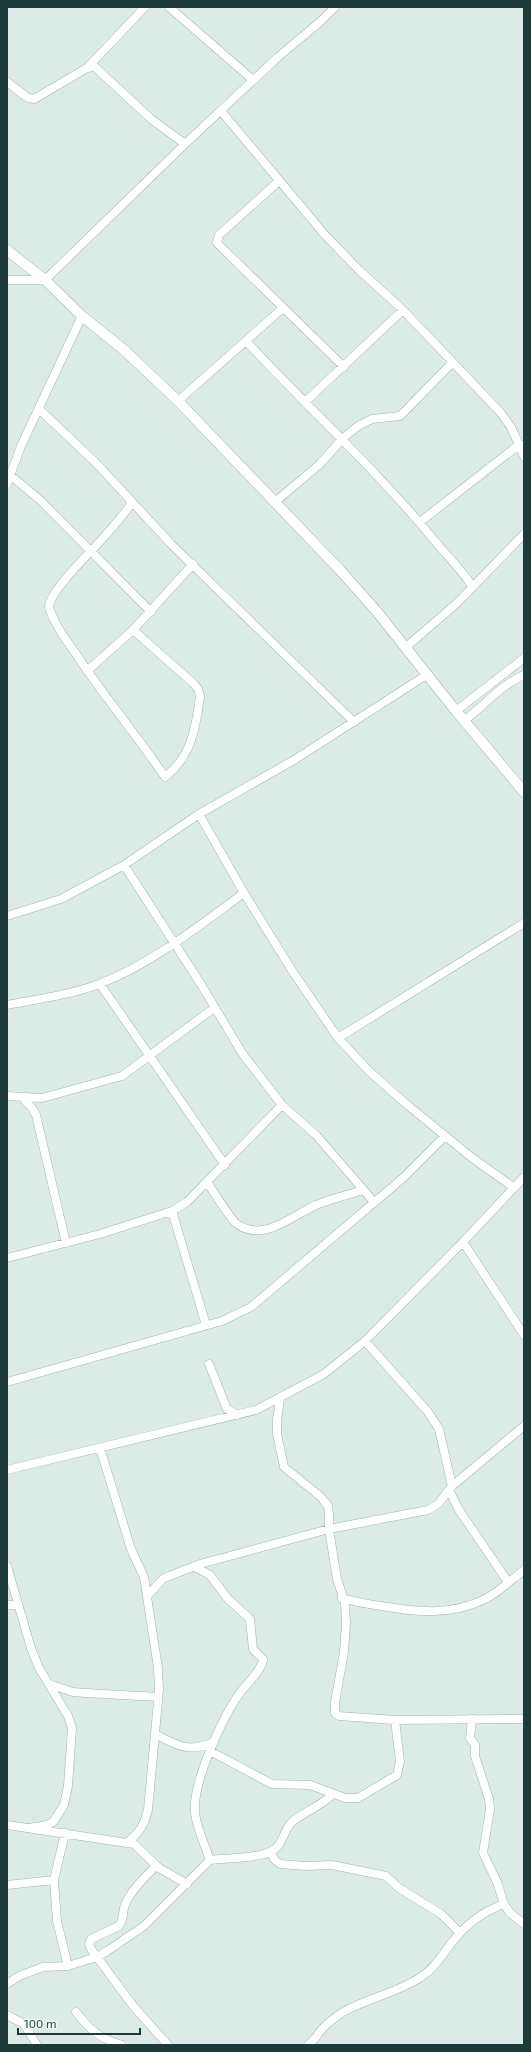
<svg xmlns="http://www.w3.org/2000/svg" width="531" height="2052" viewBox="0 0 531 2052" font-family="'Exo 2',sans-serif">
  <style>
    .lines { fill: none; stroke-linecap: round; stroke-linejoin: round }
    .minor-casing { stroke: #a0b3af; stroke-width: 9 }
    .tertiary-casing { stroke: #a0b3af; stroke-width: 11 }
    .minor { stroke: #fff; stroke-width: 8 }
    .tertiary { stroke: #fff; stroke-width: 10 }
  </style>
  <rect width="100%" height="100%" fill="#ddebe7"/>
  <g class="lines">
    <g class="minor-casing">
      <path id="minor" d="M169 7 253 80
        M87 68 145 7
        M7 82 28 98 34 99 87 68 95 67 151 119 185 144
        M221 111 325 235 359 270 403 310 500 412 511 427 524 456
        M279 181 219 235 217 243 344 367
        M7 280H45L185 144 278 57 321 21 335 7
        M246 341C308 408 376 469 434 540 447 556 461 569 472 586
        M178 401 283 308
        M305 402 403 310
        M39 409 96 463 172 545 354 722
        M10 475 40 500 151 612
        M7 484 21 446 82 316
        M275 502 320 464 342 439 358 426 372 419 400 416 452 363
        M132 503C123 515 114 526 104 537 92 551 50 590 49 607 55 627 69 643 80 660 107 700 138 737 165 777 191 757 196 728 200 696L198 689 193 683 133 630
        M420 522 520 444
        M406 647 456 604 524 534
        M87 671 133 630 193 564
        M456 711 524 658
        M465 720C486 704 498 687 524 675
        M199 814 244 893 293 972 338 1038 369 1071 404 1102 471 1157 513 1187
        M124 865 202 986 242 1053 282 1105 316 1135 374 1202
        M7 916 61 899 124 865 199 814 294 760 428 674
        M100 984 225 1165
        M7 1005C38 999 70 995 99 984 150 965 200 925 244 893
        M338 1038 524 923
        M7 1096 42 1098 122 1076 214 1008
        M23 1098 32 1108 36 1115 66 1243
        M207 1182C214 1192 230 1219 237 1224 264 1243 293 1215 316 1205 331 1199 348 1195 363 1190
        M172 1211 206 1325
        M463 1242 524 1335
        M7 1258 100 1234 172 1211 187 1202 282 1105
        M365 1341 428 1412 439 1429 452 1486
        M209 1364 227 1409 237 1415
        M7 1382 222 1321 251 1307 403 1178 445 1136
        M280 1399 277 1420V1434L284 1467 321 1497 328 1506 329 1514V1529L337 1579 345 1603 346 1623 344 1652 335 1702V1713L339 1716 395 1720 524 1719
        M100 1448 131 1549 144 1577 158 1668 159 1690 148 1810C144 1825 140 1832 128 1842
        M7 1470 256 1410 324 1374 365 1341 463 1242 524 1177
        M449 1490 459 1510 508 1582
        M7 1566 31 1648 39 1668 68 1716 72 1728 68 1786 64 1805 53 1822 47 1825 29 1828
        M147 1596 164 1578 200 1564 329 1529 428 1510 438 1504 452 1486 524 1426
        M342 1598C355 1602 367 1604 381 1606 416 1612 451 1616 485 1599 499 1592 511 1580 524 1570
        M7 1605H18
        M49 1684 73 1692 86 1693 158 1697
        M472 1719 470 1738 475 1745V1756L489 1799 490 1809 483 1853 497 1882 504 1904 510 1913 524 1924
        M155 1734C178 1746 189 1753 214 1742
        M210 1751 272 1784 310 1785 345 1798H358L397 1775 400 1761 395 1720
        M7 1825 134 1844 159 1868 187 1884
        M65 1833 54 1880 57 1921 68 1966
        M270 1852 275 1860 280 1864 306 1866 332 1865 386 1876 399 1888 441 1914 460 1933
        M210 1860C228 1857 267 1860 278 1846 284 1838 285 1829 292 1822 305 1811 320 1807 333 1794
        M156 1866C145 1877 131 1890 125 1905 122 1912 124 1920 119 1926L91 1939 89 1944 91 1949 134 2007 168 2045
        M7 1885 54 1880
        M7 1984 19 1976 43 1967 68 1966 97 1957 107 1951 144 1926 210 1860C205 1845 197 1829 195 1813 192 1783 222 1719 239 1694 246 1684 262 1671 263 1659L253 1649 250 1619 228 1599 210 1575 195 1567
        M76 2012C91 2031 99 2038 122 2045
        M7 2015 24 2024 37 2045
        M308 2045C315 2040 318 2033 324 2027 329 2022 337 2016 343 2012 368 1998 397 1993 421 1977 435 1968 443 1954 453 1941 466 1925 484 1911 504 1904"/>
    </g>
    <g class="tertiary-casing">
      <path id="tertiary" d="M7 250 45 280 82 316 123 349 178 401 340 570 378 613 456 711 524 792"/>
    </g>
    <use href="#minor" class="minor"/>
    <use href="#tertiary" class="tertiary"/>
  </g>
  <rect width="531" height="2052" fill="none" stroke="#1d3c39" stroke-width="16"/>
  <path d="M18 2028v6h122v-6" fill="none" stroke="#1d3c39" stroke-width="2"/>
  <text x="24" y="2028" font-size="12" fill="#1d3c39" stroke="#edf7f4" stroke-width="3" paint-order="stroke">100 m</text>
</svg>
